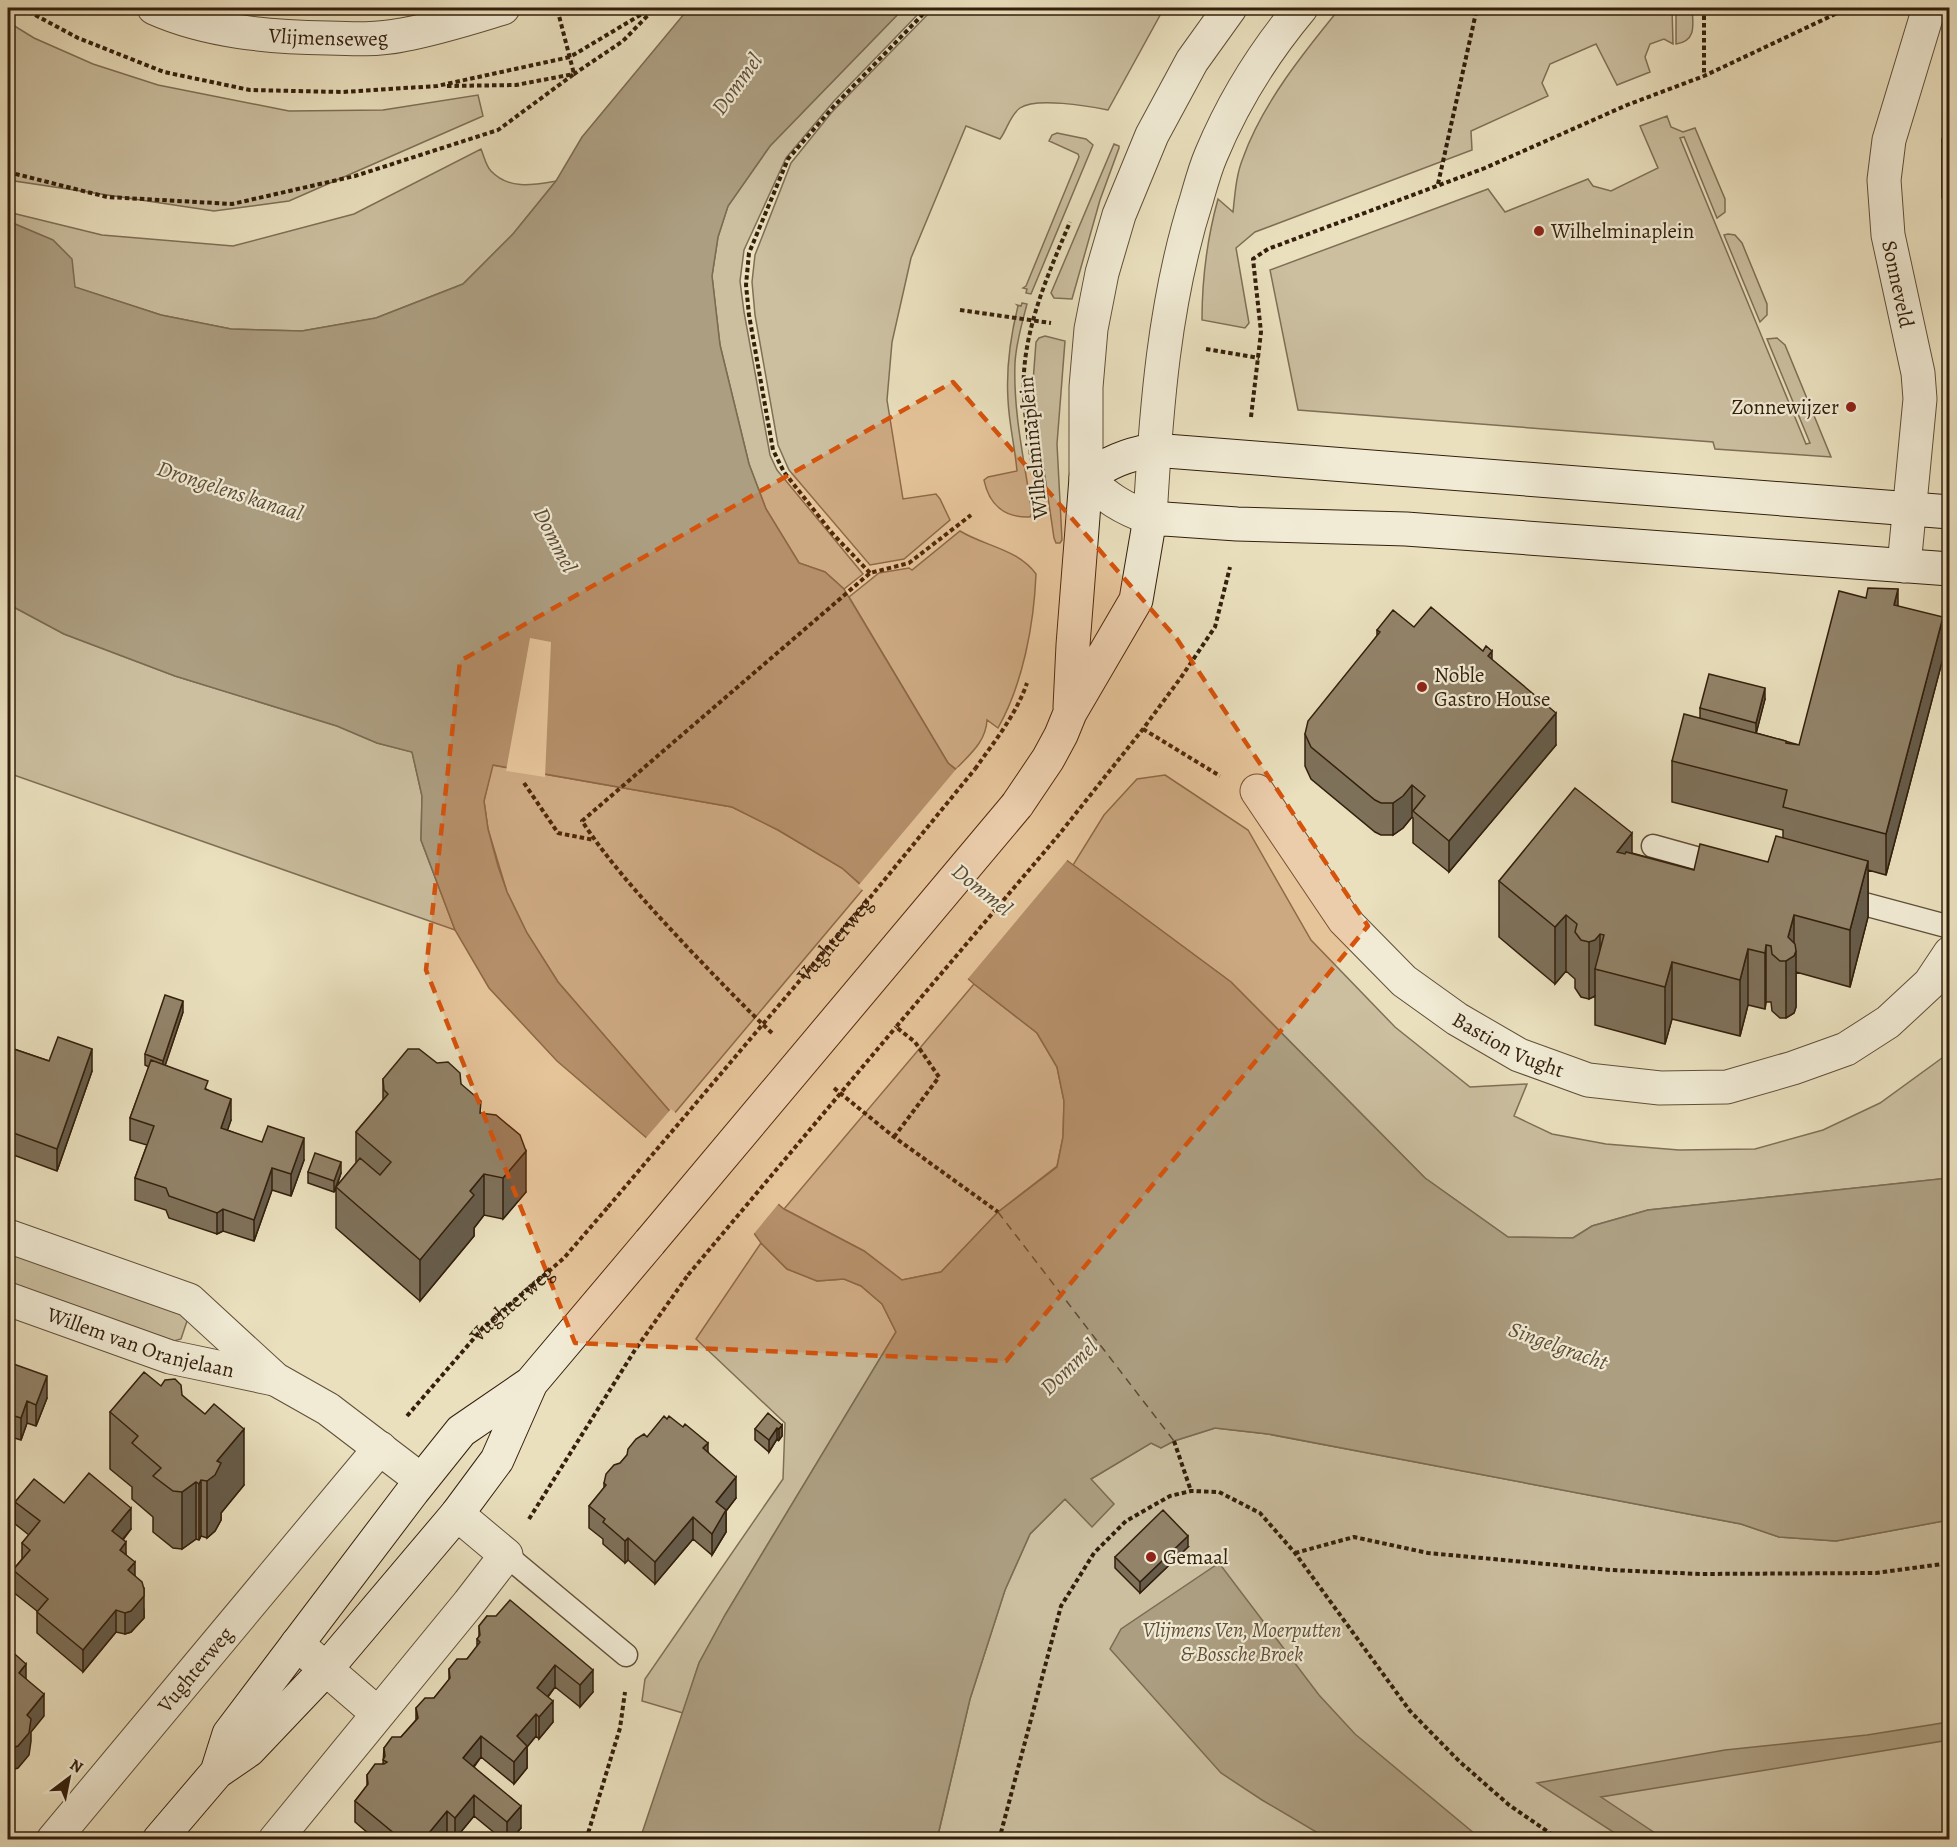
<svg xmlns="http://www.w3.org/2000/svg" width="1957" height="1847" viewBox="0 0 1957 1847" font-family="Alegreya,serif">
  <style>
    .green { fill: #cbbfa0; stroke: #7f6f56; stroke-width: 1.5 }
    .water { fill: #ac9e81; stroke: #7c6b52; stroke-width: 1.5; fill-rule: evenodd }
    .pier { fill: #eae0be }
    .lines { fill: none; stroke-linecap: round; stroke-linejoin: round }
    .ferry { stroke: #5d4b35; stroke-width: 1.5; stroke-dasharray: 8 6; stroke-linecap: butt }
    .service-casing { stroke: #614f38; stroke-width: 25 }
    .minor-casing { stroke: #614f38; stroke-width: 35 }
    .tertiary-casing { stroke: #614f38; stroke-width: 35 }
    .secondary-casing { stroke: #331f0c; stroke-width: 35 }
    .path { stroke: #331f0c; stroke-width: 4; stroke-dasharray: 4.5 3; stroke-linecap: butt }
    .service { stroke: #f1ebd5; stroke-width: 22 }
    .minor { stroke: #f1ebd5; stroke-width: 33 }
    .tertiary { stroke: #f1ebd5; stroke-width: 33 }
    .secondary { stroke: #f1ebd5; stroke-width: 33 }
    .secondary-bridge-casing { stroke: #331f0c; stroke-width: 35; stroke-linecap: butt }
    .path-bridge { stroke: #331f0c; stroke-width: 4; stroke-dasharray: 4.5 3; stroke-linecap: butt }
    .secondary-bridge { stroke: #f1ebd5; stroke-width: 33 }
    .wall { fill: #7e715a; stroke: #331f0c; stroke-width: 1.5 }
    .shaded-wall { fill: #665c4a; stroke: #331f0c; stroke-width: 1.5 }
    .building { fill: #928369; stroke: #331f0c; stroke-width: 1.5 }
    .marked { fill: #d6530c; fill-opacity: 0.2; stroke: #d6530c; stroke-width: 4.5; stroke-dasharray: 12 8; stroke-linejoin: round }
    .poi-dot { fill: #8f2418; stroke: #f1ebd5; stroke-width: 2 }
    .labels { text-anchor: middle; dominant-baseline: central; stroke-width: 4.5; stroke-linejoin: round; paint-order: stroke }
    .street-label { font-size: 21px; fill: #331f0c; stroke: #f1ebd5 }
    .poi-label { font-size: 21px; fill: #331f0c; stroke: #f1ebd5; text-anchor: start }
    .park-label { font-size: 21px; font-style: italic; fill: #614f38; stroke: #f1ebd5 }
    .water-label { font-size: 22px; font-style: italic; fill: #5d4b35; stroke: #f1ebd5 }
  </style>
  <rect width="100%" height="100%" fill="#eae0be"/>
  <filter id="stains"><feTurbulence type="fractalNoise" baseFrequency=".00333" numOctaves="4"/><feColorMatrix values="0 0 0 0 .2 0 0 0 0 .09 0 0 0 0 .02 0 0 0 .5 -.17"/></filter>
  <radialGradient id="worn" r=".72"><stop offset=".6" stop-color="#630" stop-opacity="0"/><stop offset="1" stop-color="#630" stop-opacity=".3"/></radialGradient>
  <path class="green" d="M904 8H924L834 101 786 158 744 250 740 281 744 312 770 455 777 470 863 574 844 589 825 572 799 563 766 509 749 464 720 345 712 276 718 237 728 206 770 146Z
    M934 8H1164L1108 110C1088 106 1036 97 1020 108 1010 115 1007 130 1000 139L966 126 911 258 892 342 887 400 903 499 936 494 940 499 950 520 904 559 870 565 789 470 778 445 755 315 752 282 755 255 791 163 832 112Z
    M1340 8H1672L1673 44 1664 39 1650 44 1645 57 1650 72 1617 85 1596 44 1550 64 1542 83 1548 96 1471 131 1472 150 1255 232 1236 248 1249 323 1245 328 1202 320C1202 279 1207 239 1218 199L1233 212C1235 194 1236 175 1243 158 1262 104 1304 52 1340 8Z
    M1676 8H1692C1693 24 1697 41 1676 44Z
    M8 22 34 38 93 64 158 85 289 111 383 110 478 95 483 116 289 201 214 211 8 180Z
    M1667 116 1671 127 1683 132 1695 128 1725 199V212L1717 218 1684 137 1680 138 1806 444 1810 443 1767 339 1777 338 1785 345 1831 457 1715 449 1713 442 1298 410 1270 270 1488 189 1505 212 1588 179 1593 186 1611 191 1658 168 1640 126Z
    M1057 133 1086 139 1093 145 1031 294 1026 293 1027 289 1023 288 1026 286 1079 157 1078 154 1049 141 1052 135Z
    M1114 144 1119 146V148L1100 200 1072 299 1054 298 1051 293Z
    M481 149C484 156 486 166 491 171 509 190 533 185 556 181L513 234 463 284 376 318 302 331 231 329 161 315 74 287 28 230 8 221V212L102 235 233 246 354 214Z
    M1728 234 1735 235 1742 243 1767 304V315L1760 322 1724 235Z
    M1022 303 1027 304C1022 323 1016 343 1015 363 1013 413 1025 464 1032 513L1030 517C1004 518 989 504 984 480L988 477 1017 471C1015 447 1009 424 1008 400 1006 368 1010 338 1018 306L1017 305 1021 306Z
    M1045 336 1065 341 1057 444 1062 540 1060 543H1056L1054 538 1034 402 1033 382 1036 342 1039 338Z
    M960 531C984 546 1018 549 1036 574 1034 624 1023 684 998 728L987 720C986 742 969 755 956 769L948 763 849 597 879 573 909 568 912 570Z
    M8 604 64 634 175 676 337 726 377 743 412 752 422 796 421 840 455 930 8 773Z
    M492 765 732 807 778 830 842 868 864 888 673 1115 558 982 527 933 507 892 488 829 484 801Z
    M1165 775 1248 830 1311 940 1395 1027 1470 1087 1527 1084 1514 1116 1552 1134 1606 1144 1679 1150 1755 1149 1823 1130 1880 1103 1942 1058 1949 1051V1178L1648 1210 1592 1226 1573 1238 1508 1237 1425 1178 1231 982 1073 865 1104 815 1137 779Z
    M974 984 1037 1033 1057 1067 1064 1101 1063 1137 1057 1166 998 1212 941 1272 902 1280 864 1251 784 1209Z
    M761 1243 787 1269 817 1281 844 1279 861 1286 882 1304 896 1332 725 1615 699 1663 683 1713 642 1701 645 1679 783 1479 785 1423 696 1339Z
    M8 1253 182 1314 188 1318 181 1339 174 1341 8 1282Z
    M1215 1428 1268 1434 1741 1524 1779 1537 1836 1541 1949 1520V1839L937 1840 970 1699 1005 1590 1030 1534 1065 1499 1074 1508 1091 1479 1151 1443 1161 1448 1174 1441Z"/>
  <path class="water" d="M689 8H904L770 146 728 206 718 237 712 276 720 345 749 464 766 509 799 563 825 572 844 589 948 763 1053 850 1231 982 1425 1178 1508 1237 1573 1238 1592 1226 1648 1210 1949 1178V1520L1836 1541 1779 1537 1741 1524 1268 1434 1215 1428 1174 1441 1161 1448 1151 1443 1091 1479 1114 1504 1092 1527 1065 1499 1030 1534 1005 1590 970 1699 937 1839H640L699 1663 725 1615 896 1332 882 1304 861 1286 844 1279 817 1281 787 1269 761 1243 748 1225 557 1061 489 988 455 930 421 840 422 796 412 752 377 743 337 726 175 676 64 634 8 604V221L53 240 72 259 75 287 161 315 231 329 302 331 376 318 463 284 513 234 556 181 582 137ZM493 765 732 807 778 830 842 868 974 984 1037 1033 1057 1067 1064 1101 1063 1137 1057 1167 998 1212 941 1272 902 1280 864 1251 784 1209 673 1115 558 982 527 933 507 892 498 866 488 829 484 801Z
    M1219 1563 1319 1695 1355 1734 1481 1839H1328L1262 1800 1221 1773 1110 1649 1121 1629Z
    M1949 1722V1740L1601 1797 1664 1839H1624L1537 1783 1725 1750 1867 1735Z"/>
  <path class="pier" d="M530 638 551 642 545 777 506 771Z
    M958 767 1069 858 966 981 858 886Z
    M671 1109 780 1202 752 1236 746 1227 645 1139Z"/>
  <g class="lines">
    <path class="ferry" d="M998 1212 1174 1441"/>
    <g class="service-casing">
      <path id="service" d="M1653 846 1725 866
        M1838 897 1950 927
        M506 1555 626 1655"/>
    </g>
    <g class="minor-casing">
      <g id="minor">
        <path d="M1904 566 1920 399 1918 373 1888 235 1884 180 1889 140 1929 8"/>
        <path id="s2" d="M1257 791 1344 920 1404 981 1457 1019 1519 1055 1588 1080 1660 1088 1727 1087 1793 1068 1846 1049 1888 1022 1930 983 1950 953"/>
        <path d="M8 1236 189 1300 275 1379 328 1409 421 1480"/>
        <path id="s3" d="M8 1299 170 1357 274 1379"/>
        <path d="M297 1644 377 1713"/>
        <path id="s4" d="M53 1840 380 1448"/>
        <path d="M275 1840 469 1603 506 1555 457 1514"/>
      </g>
    </g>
    <g class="tertiary-casing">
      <g id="tertiary">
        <path id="s5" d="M154 8C208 32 270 37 328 38 353 39 378 40 402 35 436 29 470 18 503 8"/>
        <path d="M1230 8 1192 61 1152 135 1119 215 1102 273 1091 329 1086 387V478C1107 498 1122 508 1150 518 1156 410 1164 301 1197 198 1201 184 1205 169 1211 155 1233 102 1265 51 1301 8"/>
      </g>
    </g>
    <g class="secondary-casing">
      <path id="secondary" d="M1070 707 1073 645 1086 478C1109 462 1126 455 1153 450L1950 512
        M1017 805 1048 759 1061 735 1070 713 1136 600 1150 518 1237 524 1406 529 1950 569
        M217 1772 229 1734 413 1491 461 1431 531 1383 650 1242
        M159 1840 217 1772 249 1750 326 1669 457 1514 497 1460 531 1383"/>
    </g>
    <g class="path">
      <path d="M22 8 78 38 164 72 250 90 342 92 437 86 570 57 652 8"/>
      <path d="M1704 8V76"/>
      <path d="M447 86 516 85 574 74 623 41 655 8"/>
      <path d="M8 172 107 197 232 204 355 176 498 130 574 74 557 8"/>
      <path d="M1438 184 1477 8"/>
      <path d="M960 310 1051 323"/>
      <path d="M1206 349 1259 358"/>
      <path d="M1251 417 1261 332 1253 259 1268 249 1485 168 1627 105 1704 76 1848 8"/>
      <path d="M1039 506C1034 470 1026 433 1024 397 1020 336 1047 277 1070 222"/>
      <path d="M870 573 832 533 784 472 773 450 749 315 746 285 749 253 788 159 834 106 929 8"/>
      <path d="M1143 729 1220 776"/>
      <path d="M975 769C994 742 1016 715 1027 683"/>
      <path d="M524 783 558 833 594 840"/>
      <path d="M772 1033C743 1006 716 977 688 948 651 908 612 867 582 821L870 573 909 563 971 515"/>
      <path d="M834 1088 894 1137 998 1212"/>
      <path d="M894 1137 939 1077 915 1042 896 1027 1057 837 1143 729 1182 676 1215 627 1230 567"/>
      <path id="s1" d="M407 1416 482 1329 564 1258 608 1207"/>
      <path d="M1174 1441 1191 1491"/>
      <path d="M529 1519 635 1350 688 1275"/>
      <path d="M1295 1553 1354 1537 1428 1553 1611 1570 1700 1574 1876 1573 1950 1563"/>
      <path d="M586 1840 620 1728 625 1692"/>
      <path d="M999 1840 1061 1606 1094 1553 1126 1521 1170 1496 1191 1491 1219 1492 1260 1513 1295 1553 1410 1711 1459 1761 1509 1805 1560 1840"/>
    </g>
    <use href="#service" class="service"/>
    <use href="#minor" class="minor"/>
    <use href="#tertiary" class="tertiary"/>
    <use href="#secondary" class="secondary"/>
    <g class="secondary-bridge-casing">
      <path id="secondary-bridge" d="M650 1242 1017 805"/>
    </g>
    <g class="path-bridge">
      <path id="s6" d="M608 1207 868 900 975 769"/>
      <path d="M688 1275 896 1027"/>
    </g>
    <use href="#secondary-bridge" class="secondary-bridge"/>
  </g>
  <path class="wall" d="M1950 115V227L1942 197V140Z
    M1898 606 1943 658 1886 875 1868 870V917L1850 987 1796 972V1007L1794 1013 1786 1018H1780L1772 1011 1771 1002H1766L1765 1009 1748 1005 1740 1036 1672 1019 1665 1044 1595 1025V996L1589 999 1581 997 1575 988V979L1566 971 1555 984 1499 937V881L1632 853 1694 870 1768 862 1783 838V830L1672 802V761L1700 718V708L1765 699 1756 733 1799 745Z
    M1414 627 1492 660 1556 745 1449 872 1413 843V818L1412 817 1403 828 1393 835H1381L1375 832 1311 779 1305 766V734L1377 636V630Z
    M183 1012 165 1065 208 1090 231 1120 227 1130 304 1160 291 1196 272 1190 254 1241 223 1231 217 1234 169 1218 166 1210 135 1200V1178L147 1145 130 1140V1118L149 1067 145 1065V1054Z
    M8 1047 49 1061 92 1071 57 1171 8 1153Z
    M383 1079 461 1084 481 1113 526 1192 503 1219 484 1215 474 1228V1236L420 1301 336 1228V1189L334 1192 308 1183V1172L341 1173 337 1186 356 1163V1132L383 1100Z
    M8 1362 47 1398 36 1426 27 1423 21 1440 11 1437Z
    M161 1386 182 1395 244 1485 221 1513V1520L215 1531 207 1538 201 1536 199 1540 196 1539 182 1549 173 1548 153 1532V1517L132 1499V1487L110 1469V1412Z
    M782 1425V1436L779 1440 777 1439 769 1452 755 1440V1429Z
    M647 1437 708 1452 736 1498 726 1511V1532L712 1555 693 1539 655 1584 628 1560 625 1563 603 1544V1539L589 1528V1506L604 1488V1483L627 1455Z
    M15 1502 64 1503 131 1529 123 1540 126 1555 135 1576 144 1610V1618L131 1632 125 1634 116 1632 83 1672 37 1633V1611L13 1592V1570L22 1559V1543L29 1535 15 1524Z
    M1188 1547 1140 1593 1115 1568V1557Z
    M487 1616 593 1692 580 1707 555 1687 548 1697 553 1722 539 1739 536 1736 527 1747V1768L514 1784 481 1757 474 1767 521 1828 511 1839H502L474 1816 455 1839 447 1833 442 1839H375L355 1822V1801L367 1786V1775L383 1764 384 1748 401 1737 416 1720V1708L434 1698 449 1680V1669L467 1659 477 1647V1639L479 1637V1626Z"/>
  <path class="shaded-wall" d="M1898 589V630L1894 605Z
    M1943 617V658L1886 875V834Z
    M1492 651V683L1488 656Z
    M1765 688V699L1756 734V723Z
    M1556 713V745L1449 872V841Z
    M1412 785V817L1403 828 1393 835V803Z
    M1632 833V890L1617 852Z
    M1868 861V917L1850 987V930Z
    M1566 915V971L1555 984V927Z
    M1794 915V956L1796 951V1007L1794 1013 1786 1018V961L1788 937Z
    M1600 934V970L1595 969V996L1589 999V942Z
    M1766 945V1002L1765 1009V953Z
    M1748 949V1005L1740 1036V980Z
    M1672 962V1019L1665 1044V987Z
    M183 1001V1012L163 1072V1061Z
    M92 1049V1071L57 1171V1149Z
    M231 1099V1120L221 1150V1128Z
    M304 1138V1160L291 1196V1174Z
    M526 1151V1192L503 1219V1178Z
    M341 1162V1173L334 1192V1181Z
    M272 1168V1190L254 1241V1220Z
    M484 1174V1215L474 1228V1236L420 1301V1260L470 1191Z
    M223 1209V1231L217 1234V1213Z
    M47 1376V1398L36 1426V1405Z
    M27 1401V1423L21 1440V1418Z
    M11 1415V1437L8 1446V1424Z
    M782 1425V1436L779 1440V1429Z
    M777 1428V1439L769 1452V1440Z
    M244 1429V1485L221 1513V1520L215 1531 207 1538V1481L217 1461Z
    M708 1443V1465L703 1448Z
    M736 1477V1498L726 1511V1532L712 1555V1534L716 1502Z
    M201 1480V1536L199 1540V1484Z
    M196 1482V1539L182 1549V1492Z
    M131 1508V1529L112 1552V1531Z
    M693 1517V1539L655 1584V1562Z
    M1188 1536V1547L1140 1593V1582Z
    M628 1538V1560L625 1563V1541Z
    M126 1542V1564L120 1550Z
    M135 1562V1584L128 1570Z
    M144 1589V1618L131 1632 125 1634V1613Z
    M116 1610V1632L83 1672V1650Z
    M26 1664V1686L19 1673Z
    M555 1665V1687L537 1710V1688Z
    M593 1670V1692L580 1707V1685Z
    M44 1694V1716L31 1732V1741L29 1755 18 1768 8 1771V1749L27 1715Z
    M553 1701V1722L539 1739V1717Z
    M536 1714V1736L527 1747V1768L514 1784V1762L517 1736Z
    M481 1736V1757L463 1779V1758Z
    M474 1795V1816L455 1839V1818Z
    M521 1806V1828L511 1839H507V1822Z
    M447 1811V1833L442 1839H428V1834Z"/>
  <path class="building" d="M1950 115V171L1942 140Z
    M1868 588 1898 589 1894 605 1943 617 1886 834 1783 807 1787 790 1672 761 1684 714 1786 741V743L1799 745 1839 591 1866 598Z
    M1431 607 1483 651 1486 646 1492 651 1488 656 1556 713 1449 841 1413 811 1425 796 1412 785 1403 796 1393 803H1381L1375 800 1311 747 1305 734 1308 721 1380 632 1377 630 1393 610 1414 627Z
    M1709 674 1765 688 1756 723 1700 708Z
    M1575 788 1632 833 1617 852 1625 854 1626 852 1694 870 1700 844 1768 862 1776 836 1868 861 1850 930 1794 915 1788 937 1795 944 1796 951 1794 956 1786 961H1780L1772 954 1771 946 1766 945 1765 953 1748 949 1740 980 1672 962 1665 987 1595 969 1604 935 1600 934 1595 940 1589 942 1581 940 1575 932 1577 924 1566 915 1555 927 1499 881Z
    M165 995 183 1001 163 1061 145 1054Z
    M58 1037 92 1049 57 1149 8 1131V1047L49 1061Z
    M408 1049H419L437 1063 448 1062 460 1073 461 1084 481 1101 480 1113 496 1115 520 1135 526 1151 503 1178 484 1174 470 1191 474 1195 420 1260 336 1187 360 1158 380 1175 391 1162 356 1132 388 1094 384 1090 383 1079Z
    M151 1060 208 1081 205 1089 231 1099 221 1128 262 1142 268 1126 304 1138 291 1174 272 1168 254 1220 223 1209 217 1213 169 1196 166 1188 135 1178 154 1126 130 1118Z
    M315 1153 341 1162 334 1181 308 1172Z
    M8 1362 47 1376 36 1405 27 1401 21 1418 11 1415 8 1424Z
    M144 1372 161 1386 165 1380 175 1379 181 1385 182 1395 205 1414 214 1404 244 1429 217 1461 221 1463 215 1475 207 1481 201 1480 199 1484 196 1482 182 1492 173 1491 153 1476 161 1468 132 1443 138 1436 110 1412Z
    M768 1413 782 1425 779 1429 777 1428 769 1440 755 1429Z
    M664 1416 667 1419 669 1416 683 1427 685 1424 708 1443 703 1448 736 1477 716 1502 726 1510 712 1534 693 1517 655 1562 628 1538 625 1541 603 1522 605 1519 589 1506 606 1485 604 1483 606 1474 614 1465 620 1463 627 1455 628 1449 636 1439 644 1434 647 1437Z
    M89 1473 131 1508 112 1531 126 1542 120 1550 135 1562 128 1570 142 1582 144 1589V1596L131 1611 125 1613 116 1610 83 1650 37 1612 48 1599 13 1570 30 1550 22 1543 40 1521 15 1502 34 1479 64 1503Z
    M1163 1510 1188 1536 1140 1582 1115 1557Z
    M510 1600 593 1670 580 1685 555 1665 537 1688 553 1701 539 1717 536 1714 517 1736 527 1746 514 1762 481 1736 463 1758 521 1806 507 1822 474 1795 455 1818 447 1811 428 1834 436 1839H401L355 1801 368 1784 367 1775 375 1764H384L387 1762 383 1760 385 1756 384 1748 392 1737H401L418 1718 416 1708 425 1698H434L450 1678 449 1669 457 1659H467L480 1642 477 1639 480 1635 479 1626 487 1616H496Z
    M8 1648 26 1664 19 1673 44 1694 27 1715 31 1719 29 1733 18 1746 8 1749Z"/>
  <path class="marked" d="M953 382 1177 639 1368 926 1006 1361 575 1343 426 970 460 661Z"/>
  <g class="poi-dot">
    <circle cx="1539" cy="231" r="6"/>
    <circle cx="1851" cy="407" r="6"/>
    <circle cx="1422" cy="687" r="6"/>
    <circle cx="1151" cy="1557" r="6"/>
  </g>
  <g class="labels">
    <g class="street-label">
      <text stroke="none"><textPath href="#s5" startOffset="178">Vlijmenseweg</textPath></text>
      <text transform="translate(1898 284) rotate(78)">Sonneveld</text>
      <text transform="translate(1033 448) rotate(-96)">Wilhelminaplein</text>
      <text stroke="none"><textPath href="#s6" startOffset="351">Vughterweg</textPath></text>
      <text stroke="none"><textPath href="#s2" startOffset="364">Bastion Vught</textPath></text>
      <text stroke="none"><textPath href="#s1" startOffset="154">Vughterweg</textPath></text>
      <text stroke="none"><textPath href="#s3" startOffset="140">Willem van Oranjelaan</textPath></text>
      <text stroke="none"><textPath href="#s4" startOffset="222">Vughterweg</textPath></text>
    </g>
    <g class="poi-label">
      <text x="1551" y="231">Wilhelminaplein</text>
      <text x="1839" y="407" text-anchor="end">Zonnewijzer</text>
      <text x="1434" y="675">Noble<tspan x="1434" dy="24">Gastro House</tspan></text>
      <text x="1163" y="1557">Gemaal</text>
    </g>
    <g class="park-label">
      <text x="1242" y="1630">Vlijmens Ven, Moerputten<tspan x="1242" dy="24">&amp; Bossche Broek</tspan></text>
    </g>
    <g class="water-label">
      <text transform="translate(737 84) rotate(-54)">Dommel</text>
      <text transform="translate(230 491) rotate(18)">Drongelens kanaal</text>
      <text transform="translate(555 540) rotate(63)">Dommel</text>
      <text transform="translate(982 890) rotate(39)">Dommel</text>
      <text transform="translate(1558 1346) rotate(20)">Singelgracht</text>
      <text transform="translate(1069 1367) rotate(-44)">Dommel</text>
    </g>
  </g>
  <rect width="1957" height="1847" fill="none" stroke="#eae0be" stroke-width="30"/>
  <rect x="9" y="9" width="1939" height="1829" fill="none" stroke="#331f0c" stroke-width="3"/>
  <rect x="15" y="15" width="1927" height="1817" fill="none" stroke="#331f0c" stroke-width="1.5"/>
  <g transform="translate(69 1778) rotate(32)" stroke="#f1ebd5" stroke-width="4.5" paint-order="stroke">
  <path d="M0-4.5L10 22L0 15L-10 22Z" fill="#331f0c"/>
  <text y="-9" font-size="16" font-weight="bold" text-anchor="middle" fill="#331f0c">N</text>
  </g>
  <rect width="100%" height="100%" filter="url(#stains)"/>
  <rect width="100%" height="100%" fill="url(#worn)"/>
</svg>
